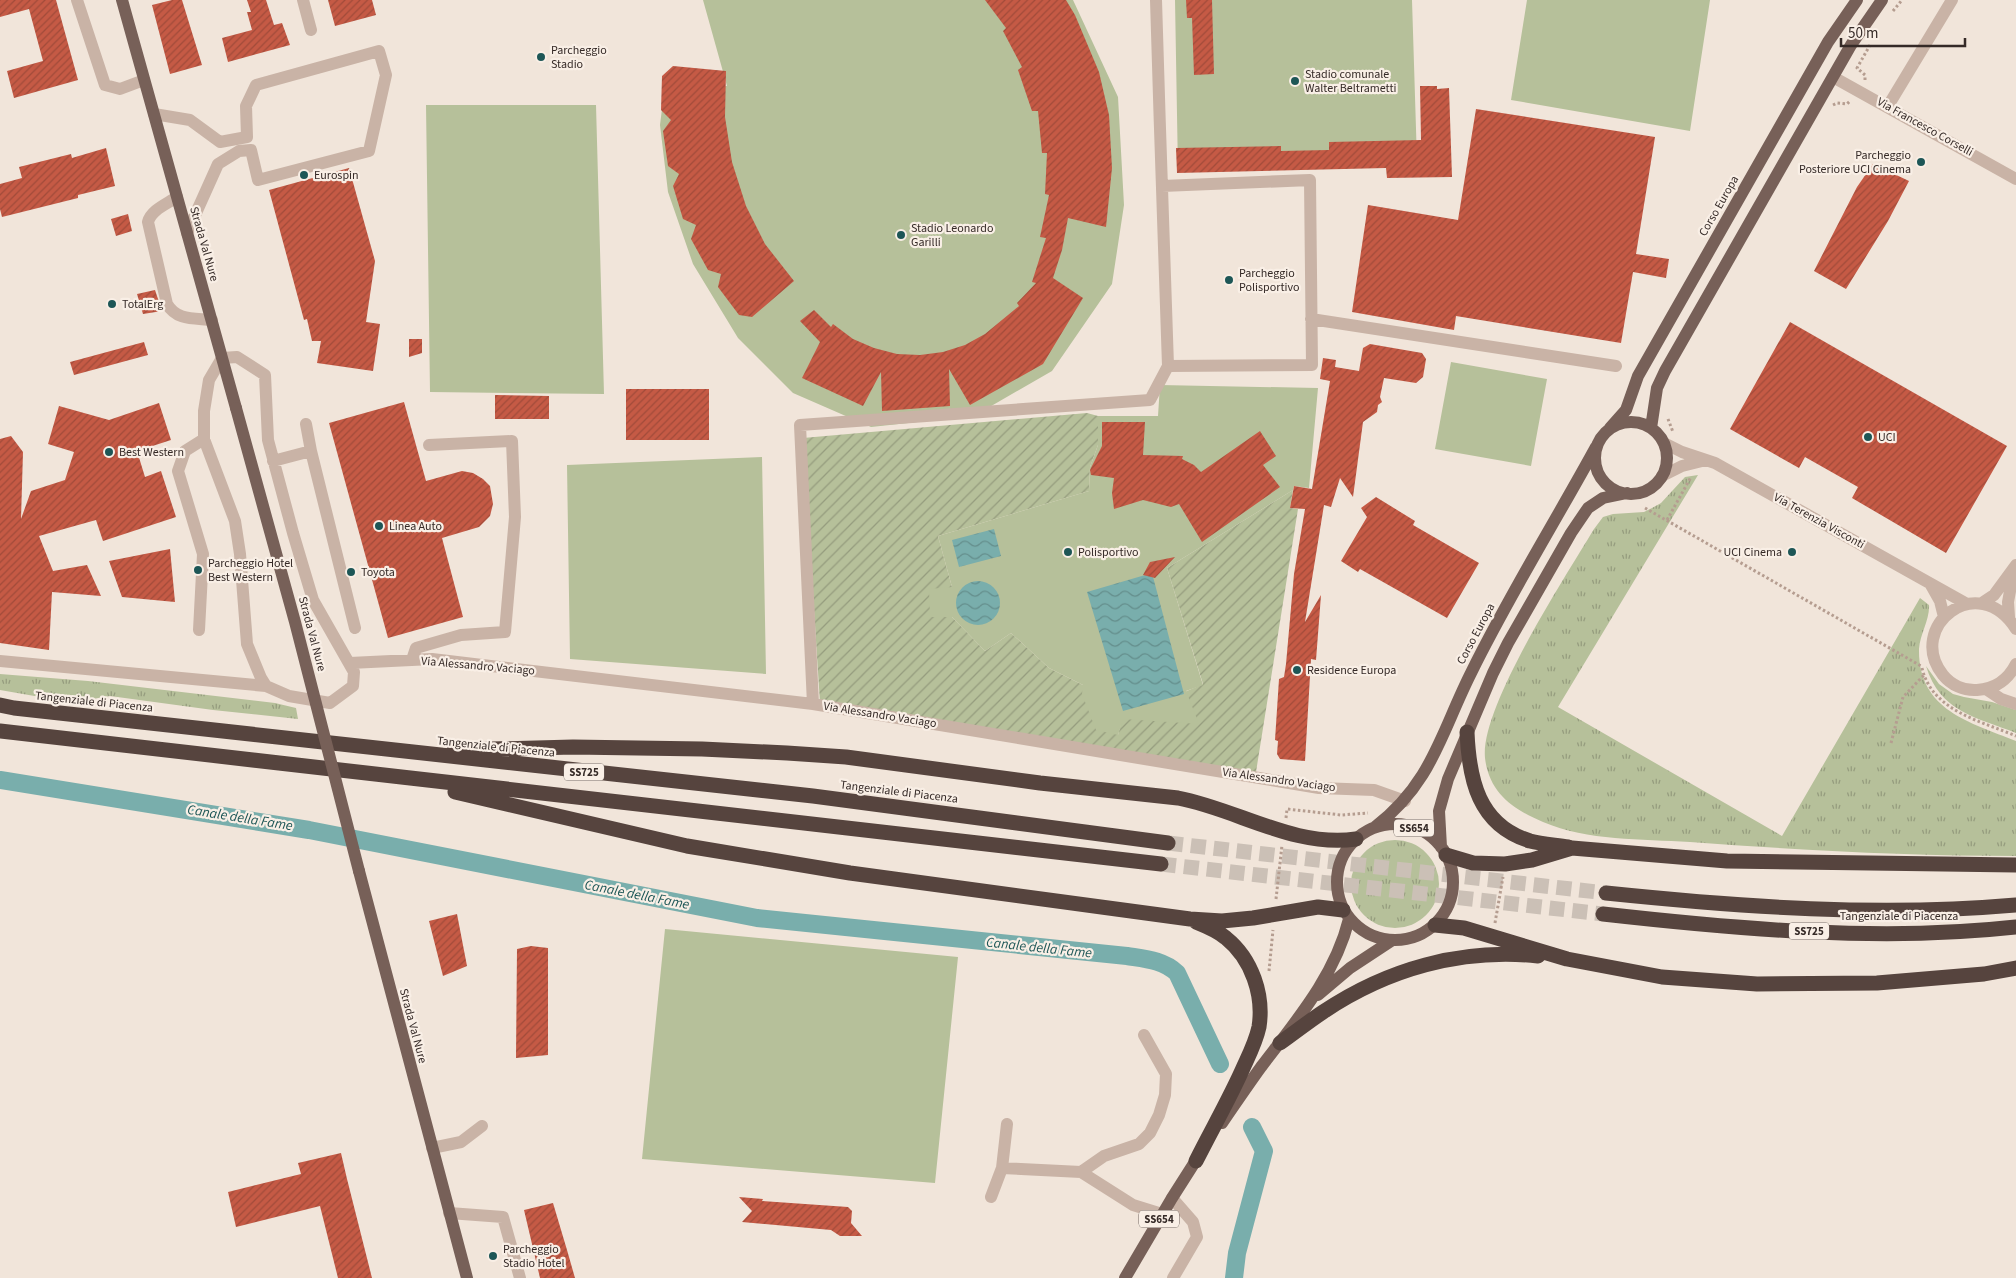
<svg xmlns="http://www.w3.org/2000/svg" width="2016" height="1278" viewBox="0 0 2016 1278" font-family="'Source Sans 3',sans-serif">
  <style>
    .grass { fill: url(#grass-tufts) }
    .garden { fill: url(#garden-furrows) }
    .pitch { fill: #b6c09a }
    .water { fill: url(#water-waves) }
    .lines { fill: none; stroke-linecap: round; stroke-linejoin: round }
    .canal { stroke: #79aeac; stroke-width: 18 }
    .building { fill: url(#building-hatch) }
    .highway-tunnel { stroke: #cbc0b6; stroke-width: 15; stroke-dasharray: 15 8; stroke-linecap: butt }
    .path { stroke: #b59d90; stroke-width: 3; stroke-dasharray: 2.5 2.5; stroke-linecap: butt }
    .minor { stroke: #c9b3a6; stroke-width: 12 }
    .major { stroke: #776058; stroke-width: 12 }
    .highway { stroke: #56443e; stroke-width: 15 }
    .major-bridge { stroke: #776058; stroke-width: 12 }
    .poi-dot { fill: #1d5656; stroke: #f9efe6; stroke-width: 2 }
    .labels { text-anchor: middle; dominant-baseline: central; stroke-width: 4.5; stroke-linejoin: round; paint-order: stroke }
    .shield { fill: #f9efe6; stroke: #706560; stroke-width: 1 }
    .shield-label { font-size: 11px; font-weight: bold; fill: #352a27 }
    .poi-label { font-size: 12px; fill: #352a27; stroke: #f9efe6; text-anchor: start }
    .street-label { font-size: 12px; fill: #352a27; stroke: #f9efe6 }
    .water-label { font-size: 14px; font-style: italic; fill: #1d5656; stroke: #f9efe6 }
  </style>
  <defs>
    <pattern id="grass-tufts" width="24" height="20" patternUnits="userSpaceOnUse" patternTransform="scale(1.25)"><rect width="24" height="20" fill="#b6c09a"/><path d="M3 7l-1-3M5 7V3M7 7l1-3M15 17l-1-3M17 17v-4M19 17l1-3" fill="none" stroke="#959c7e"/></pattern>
    <pattern id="garden-furrows" width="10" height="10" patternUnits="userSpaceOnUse" patternTransform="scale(1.25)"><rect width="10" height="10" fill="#b6c09a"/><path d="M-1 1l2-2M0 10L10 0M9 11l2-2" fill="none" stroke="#959c7e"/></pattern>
    <pattern id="water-waves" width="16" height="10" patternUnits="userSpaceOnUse" patternTransform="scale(1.25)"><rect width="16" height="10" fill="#79aeac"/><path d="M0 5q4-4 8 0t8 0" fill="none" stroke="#648e8c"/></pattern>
    <pattern id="building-hatch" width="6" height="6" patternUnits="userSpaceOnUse" patternTransform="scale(1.25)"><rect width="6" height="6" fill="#c55a45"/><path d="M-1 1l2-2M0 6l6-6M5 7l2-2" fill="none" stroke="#a14b3a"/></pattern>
  </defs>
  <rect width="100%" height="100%" fill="#f1e5da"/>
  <path class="grass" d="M1698 475 1558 707 1782 836 1920 598 1929 605C1930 619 1920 634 1919 649 1918 710 1969 722 2016 741V856C1907 856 1798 850 1690 842 1641 839 1588 841 1543 822 1514 810 1489 793 1485 758 1480 707 1566 576 1594 529L1603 517 1613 514 1644 512 1652 508 1661 503 1685 477Z
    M1926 666 1939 684 1953 694 1964 697 1992 702 2016 710V733C1976 717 1940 712 1926 666Z
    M0 674 88 681 275 703 296 708 298 719 213 710 110 696 81 701 46 698 0 690Z
    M1351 884a44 44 0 1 1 88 0a44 44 0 1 1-88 0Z"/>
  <path class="garden" d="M1087 413 1098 416V445L1090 467 1089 491 938 536 952 587 930 616 952 617 985 651 1011 633 1049 668 1083 685 1118 735 1122 719 1203 684 1167 568 1293 490 1290 508 1298 509 1256 772 820 703 803 438Z"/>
  <path class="pitch" d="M703 0H1073L1118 97 1124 205 1112 284 1052 371 974 416 871 427 793 393 738 338 693 264 668 192 660 125 665 85 727 86Z
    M1175 0H1412L1417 161 1178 172Z
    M1527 0H1710L1690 131 1511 100Z
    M426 105H596L604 394 430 392Z
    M1451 362 1547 379 1531 466 1435 449Z
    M1160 385 1318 388 1309 488 1294 486 1293 490 1167 568 1203 685 1186 691 1199 724 1123 719 1118 735 1096 730 1082 694 1083 685 1049 668 1011 633 985 651 952 617H930L929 589 952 587 938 536 1089 491 1090 467 1098 445V416H1158Z
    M762 457 766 674 570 659 567 465Z
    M665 929 958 957 935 1183 642 1159Z"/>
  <path class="water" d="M994 529 1001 556 959 567 952 540Z
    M1152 573 1184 694 1123 711 1087 592Z
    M956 603a22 22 0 1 1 44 0a22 22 0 1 1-44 0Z"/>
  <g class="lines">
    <path class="canal" d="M0 780 309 830 757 918 1127 956C1146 959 1163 960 1177 973L1220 1064
      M1234 1278 1237 1253 1264 1151 1252 1127"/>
  </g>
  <path class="building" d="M0 0H56L78 80 14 98 7 71 43 61 29 9 0 17Z
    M172 0H182L202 65 170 74 152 5Z
    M247 0H266L274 25 282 23 290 45 228 62 222 38 252 30 247 12H251Z
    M328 0H372L376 15 335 26Z
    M985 0H1066L1075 15 1099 72 1109 115 1112 168 1106 227 1068 218 1062 250 1053 278 1083 298 1043 364 970 405 949 369 950 406 882 411 881 372 863 406 802 378 820 342 800 321 814 310 831 327 833 324 853 339 874 348 897 354 920 355 943 352 965 345 985 334 1019 306 1017 303 1036 283 1032 282 1046 238 1040 237 1049 195 1045 194 1047 153H1042L1038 111H1032L1018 70 1022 67 1003 31 1006 28Z
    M1186 0H1212L1214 74 1194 75 1192 18H1187Z
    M673 66 726 71 725 117 732 162 746 206 765 244 794 281 752 317 739 315 718 287 721 274 708 270 691 239 696 225 683 219 673 186 679 174 668 166 663 131 671 120 661 110 662 76Z
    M1420 86H1437V89L1449 88 1452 177 1387 178 1386 168 1177 173 1176 148 1281 146V151L1329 150V142L1421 140Z
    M1476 109 1655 137 1636 254 1669 259 1666 278 1633 272 1621 343 1456 316 1454 330 1352 312 1368 205 1458 220Z
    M106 148 115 186 78 195V198L2 217 0 209V184L22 178 19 167 71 154 72 158Z
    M1873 164 1909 181 1888 221 1846 289 1814 271 1857 187Z
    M349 168 375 261 366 322 380 324 373 371 317 363 321 341H312L307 319 304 320 269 190Z
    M128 214 132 231 116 236 111 219Z
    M155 290 162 311 143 314 137 294Z
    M1790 322 2007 446 1946 553 1852 498 1858 487 1805 457 1799 468 1730 429Z
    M409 339H422V353L409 357Z
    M144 342 148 355 74 375 70 362Z
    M1370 344 1422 353 1426 359 1423 377 1416 383 1384 378 1380 397 1382 402 1378 405 1377 412 1363 422 1353 497 1340 478 1331 507 1324 505 1305 622 1321 595 1316 660 1311 659 1305 761 1280 759 1277 754 1278 741 1275 740 1279 679 1284 677 1286 664 1294 574 1305 509 1290 508 1294 486 1312 489 1330 381 1320 379 1323 358 1336 360 1335 367 1359 371 1363 348Z
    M626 389H709V440H626Z
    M495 395 549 396V419H495Z
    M404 402 426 481 462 471 473 473 483 479 490 486 493 504 490 516 479 527 442 538 463 617 388 638 329 423Z
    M159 403 171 440 137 451 145 477 161 471 176 517 103 541 96 520 39 536 53 571 87 565 101 596 52 592 49 650 0 643V439L11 436 23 452 21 519 31 491 65 480 74 452 48 444 59 406 109 420Z
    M1102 422H1145L1143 455 1183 456 1182 459 1194 465 1201 472 1260 431 1276 456 1263 465 1280 487 1202 542 1179 504 1171 507 1143 500 1114 509 1112 493 1114 478 1091 475 1090 470 1102 446Z
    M1376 497 1415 521 1413 525 1479 563 1447 618 1360 569 1358 572 1341 561 1367 517 1361 508Z
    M170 549 175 602 122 597 109 561Z
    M1175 557 1155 578 1143 575 1150 562Z
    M457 914 467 966 443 976 429 921Z
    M531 946 548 948V1055L516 1058 517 949Z
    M341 1153 347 1179 372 1278H338L320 1206 236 1227 228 1192 301 1174 298 1163Z
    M739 1197 763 1199 762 1201 848 1207 852 1211 851 1223 862 1236H840L831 1230 742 1222 752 1211Z
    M553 1203 567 1250 575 1278H540L524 1210Z"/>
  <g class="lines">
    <path class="highway-tunnel" d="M1168 843 1606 893
      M1161 864 1603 914"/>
    <path class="path" d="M1893 11 1902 0
      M1865 80V75L1857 68 1870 45
      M1833 105 1837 103 1847 104 1850 101
      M1668 419 1673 432
      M1645 508 1921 666
      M1667 520 1691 477
      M1922 668C1932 711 1981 721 2016 736
      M1891 743 1903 697 1924 675
      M1286 818 1287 809 1341 815 1368 813
      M1276 899 1282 845
      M1495 923 1503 877
      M1269 971 1273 930"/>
    <path class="minor" d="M77 0 105 85 120 89 144 80
      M303 0 311 30
      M1156 0C1160 122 1163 244 1168 366L1312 365 1310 180 1162 186
      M1833 77 2016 179
      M1888 106 1952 0
      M154 114 190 120 220 142 247 137 246 106 256 85 379 51 386 75 369 151 258 180 251 150 239 151 218 164 187 233
      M177 197C167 204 151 210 148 222L167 304C177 321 194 318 212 320
      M1311 319 1616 366
      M306 424 311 451
      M1664 443 1682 452 1715 463 1967 604
      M273 461 311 451 355 628
      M1662 476 1682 466 1706 460
      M1931 585 1940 601 1944 617
      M1982 603 1994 595 2016 565
      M2009 617 2008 602 2013 575
      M2016 629C1978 569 1905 627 1943 675 1951 685 1964 691 1977 690 1995 689 2008 680 2016 664
      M199 630 203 554 178 471 185 451 204 439 235 521 240 554 247 644 261 678 266 686 289 696 330 703 353 686 354 672 313 600 293 533 268 440 265 375 237 357 222 358 209 380 204 411V439
      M412 660 416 648 461 635 505 632 515 517 512 441 429 445
      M0 661 266 686
      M350 663 432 659 813 704 1319 788 1374 790 1405 801
      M1986 689 2001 699 2016 704
      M813 704 800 425 1150 400 1168 366
      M432 1148 461 1142 482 1126
      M1002 1168 1007 1124
      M1081 1172 1104 1156 1139 1144 1150 1133 1159 1115 1165 1095 1166 1074 1144 1035
      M991 1197 1002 1168 1081 1172 1133 1205 1162 1214
      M1172 1198 1193 1222 1197 1237 1173 1278
      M449 1213 503 1217 520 1278"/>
    <path class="major" d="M122 0 236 408
      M1595 458a36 36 0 1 1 72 0a36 36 0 1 1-72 0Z
      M1610 428 1626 410 1638 376 1828 42 1857 0
      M1651 428 1657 388 1665 371 1851 45 1882 0
      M1337 882a58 58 0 1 1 116 0a58 58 0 1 1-116 0Z
      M1375 827C1433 782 1441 732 1472 671 1510 594 1555 522 1596 447
      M1441 847 1439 811 1448 779 1493 673 1508 643 1571 533 1588 508 1603 498 1627 493
      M359 871 467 1278
      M1318 995 1350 968 1391 941
      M1222 1123C1235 1104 1248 1085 1261 1067 1296 1021 1335 976 1349 919
      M1125 1278 1172 1198 1200 1154"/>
    <path class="highway" d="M0 705 14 708 813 796 1168 843
      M0 731 1161 864
      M1467 732C1469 779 1478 825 1530 841 1542 844 1556 845 1568 847
      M454 750 573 747 702 749 787 753 846 757 1040 783 1178 798C1237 809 1294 848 1356 839
      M455 792 687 846 850 873 1190 919 1222 921 1253 918 1318 907 1343 910
      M1446 855 1473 863 1505 864 1532 860 1572 848 1727 861 2016 865
      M1606 893C1742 907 1879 917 2016 905
      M1603 914C1736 929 1882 942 2016 927
      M1435 925 1464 928 1567 959 1662 977 1757 984 1877 983 1984 974 2016 968
      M1280 1043C1294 1033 1308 1022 1323 1012 1387 969 1461 948 1538 956
      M1196 1161C1212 1129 1230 1098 1244 1066 1250 1053 1256 1041 1259 1027 1264 995 1252 959 1226 938 1218 931 1206 926 1196 922"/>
    <path class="major-bridge" d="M236 408 295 622 359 871"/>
  </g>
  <g class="poi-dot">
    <circle cx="541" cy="57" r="5"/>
    <circle cx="1295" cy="81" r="5"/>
    <circle cx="1921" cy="162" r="5"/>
    <circle cx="304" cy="175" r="5"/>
    <circle cx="901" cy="235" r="5"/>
    <circle cx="1229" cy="280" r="5"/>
    <circle cx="112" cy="304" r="5"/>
    <circle cx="1868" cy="437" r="5"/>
    <circle cx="109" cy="452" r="5"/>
    <circle cx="379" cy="526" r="5"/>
    <circle cx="1068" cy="552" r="5"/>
    <circle cx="1792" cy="552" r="5"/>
    <circle cx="198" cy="570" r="5"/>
    <circle cx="351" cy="572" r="5"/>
    <circle cx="1297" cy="670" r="5"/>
    <circle cx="493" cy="1256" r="5"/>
  </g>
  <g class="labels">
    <g class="shield">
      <rect x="564" y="763.5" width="40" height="17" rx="4"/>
      <rect x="1394" y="819.5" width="40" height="17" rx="4"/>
      <rect x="1789" y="922.5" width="40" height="17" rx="4"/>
      <rect x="1139" y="1210.5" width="40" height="17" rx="4"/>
    </g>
    <g class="shield-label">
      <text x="584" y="772">SS725</text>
      <text x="1414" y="828">SS654</text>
      <text x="1809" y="931">SS725</text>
      <text x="1159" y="1219">SS654</text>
    </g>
    <g class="poi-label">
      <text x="551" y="50">Parcheggio<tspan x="551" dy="14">Stadio</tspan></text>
      <text x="1305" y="74">Stadio comunale<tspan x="1305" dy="14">Walter Beltrametti</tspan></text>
      <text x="1911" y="155" text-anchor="end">Parcheggio<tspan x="1911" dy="14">Posteriore UCI Cinema</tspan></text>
      <text x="314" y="175">Eurospin</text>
      <text x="911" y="228">Stadio Leonardo<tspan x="911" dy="14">Garilli</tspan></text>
      <text x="1239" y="273">Parcheggio<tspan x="1239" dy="14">Polisportivo</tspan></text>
      <text x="122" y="304">TotalErg</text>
      <text x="1878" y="437">UCI</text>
      <text x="119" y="452">Best Western</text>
      <text x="389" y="526">Linea Auto</text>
      <text x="1078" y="552">Polisportivo</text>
      <text x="1782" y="552" text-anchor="end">UCI Cinema</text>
      <text x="208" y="563">Parcheggio Hotel<tspan x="208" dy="14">Best Western</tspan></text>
      <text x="361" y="572">Toyota</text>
      <text x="1307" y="670">Residence Europa</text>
      <text x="503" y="1249">Parcheggio<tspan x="503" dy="14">Stadio Hotel</tspan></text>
    </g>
    <g class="street-label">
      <text transform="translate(1925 127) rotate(29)">Via Francesco Corselli</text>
      <text transform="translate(1719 206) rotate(-60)">Corso Europa</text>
      <text transform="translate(204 244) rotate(74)">Strada Val Nure</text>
      <text transform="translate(1819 521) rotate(29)">Via Terenzia Visconti</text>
      <text transform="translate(312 634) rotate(75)">Strada Val Nure</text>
      <text transform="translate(1476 634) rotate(-62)">Corso Europa</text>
      <text transform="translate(478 666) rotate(5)">Via Alessandro Vaciago</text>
      <text transform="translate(94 702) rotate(6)">Tangenziale di Piacenza</text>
      <text transform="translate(880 715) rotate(9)">Via Alessandro Vaciago</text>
      <text transform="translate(496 747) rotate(6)">Tangenziale di Piacenza</text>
      <text transform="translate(1279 780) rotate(8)">Via Alessandro Vaciago</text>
      <text transform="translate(899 792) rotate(7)">Tangenziale di Piacenza</text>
      <text x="1899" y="916">Tangenziale di Piacenza</text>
      <text transform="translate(413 1026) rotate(75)">Strada Val Nure</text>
    </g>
    <g class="water-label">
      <text transform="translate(240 818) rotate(9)">Canale della Fame</text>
      <text transform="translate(637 895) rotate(11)">Canale della Fame</text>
      <text transform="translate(1039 948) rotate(6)">Canale della Fame</text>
    </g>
  </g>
  <path d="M1841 38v8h124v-8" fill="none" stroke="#352a27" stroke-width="2.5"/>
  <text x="1848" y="38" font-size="15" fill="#352a27" stroke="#f9efe6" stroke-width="4" paint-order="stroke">50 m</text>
</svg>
